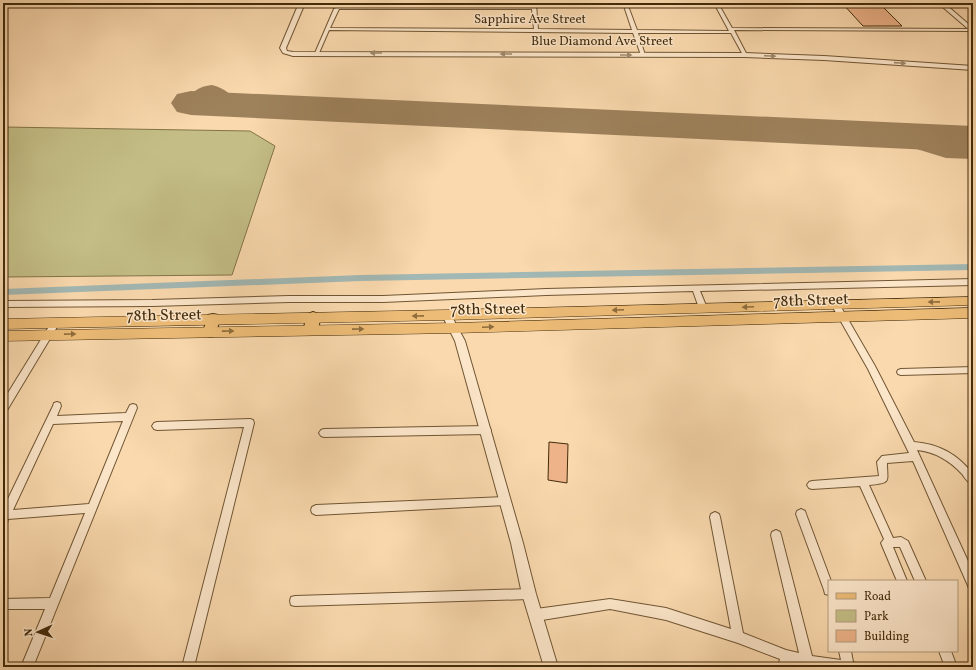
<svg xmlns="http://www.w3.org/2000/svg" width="976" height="670" viewBox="0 0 976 670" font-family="Vollkorn,serif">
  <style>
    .green { fill: #c4be86; stroke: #837448 }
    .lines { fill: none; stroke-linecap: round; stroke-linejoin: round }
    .canal { fill: #a2b8b4; fill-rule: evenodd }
    .taxiway { fill: #9e825c; fill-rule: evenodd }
    .runway { fill: #9e825c; fill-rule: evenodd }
    .building { fill: #eeb389; stroke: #422b0a }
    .minor-casing { stroke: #705633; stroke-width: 2 }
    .tertiary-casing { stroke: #705633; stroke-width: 2 }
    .primary-casing { stroke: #422b0a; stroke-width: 1 }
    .trunk-casing { stroke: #422b0a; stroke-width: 2 }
    .minor { fill: #fce6ca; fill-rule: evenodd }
    .tertiary { fill: #fce6ca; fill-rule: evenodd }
    .primary { fill: #edbc77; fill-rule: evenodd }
    .trunk { fill: #edbc77; fill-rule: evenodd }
    .oneway { fill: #9f886a }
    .oneway2 { fill: #8f6c3b }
    .labels { text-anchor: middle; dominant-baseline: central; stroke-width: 3; stroke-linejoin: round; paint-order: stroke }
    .far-street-label { font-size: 13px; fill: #422b0a; stroke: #fce6ca }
    .street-label { font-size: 16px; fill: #422b0a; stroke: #fce6ca }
  </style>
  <rect width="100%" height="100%" fill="#fad9ae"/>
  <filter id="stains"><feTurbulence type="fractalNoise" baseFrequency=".005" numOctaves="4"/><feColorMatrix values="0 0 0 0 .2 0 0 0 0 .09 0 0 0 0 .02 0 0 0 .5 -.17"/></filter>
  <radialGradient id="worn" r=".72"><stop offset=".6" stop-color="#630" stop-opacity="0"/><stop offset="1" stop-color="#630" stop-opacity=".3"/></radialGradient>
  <path class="green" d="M3 127 250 131 275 146 232 275 3 277Z"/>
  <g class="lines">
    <path class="canal" d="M973 264V270L361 281 3 295V289L361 275Z"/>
    <path class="taxiway" d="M212 85C224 88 233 95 240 105L238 108C225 112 220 101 211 95 200 99 198 110 185 106L183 103C190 93 199 86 212 85Z
      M890 130 948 148 973 149V159L946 158 884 139 881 135 884 131Z"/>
    <path class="runway" d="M191 91 973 126V152L191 115 177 112 171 103 177 94Z"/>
  </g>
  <path class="building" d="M842 3H879L902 26H863Z
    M549 442 568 444 567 483 548 480Z"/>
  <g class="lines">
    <g class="minor-casing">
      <path id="minor" d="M532 3 536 4 538 29 632 30 623 3H627L637 30 729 31 714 3H718L732 28 973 29V31L734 30 747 55 745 56 743 55 731 33H638L645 55 643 56 641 55 633 33 329 30 319 53 317 54 315 53 334 9 338 7H532ZM339 9H532L534 29 330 28Z
        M973 279V285L700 291 707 308 703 311 699 308 693 291 546 295 383 302H289L152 306 3 307V301L152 300 289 296H383L546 289Z
        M835 301 838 302 875 366 914 442C939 444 957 454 973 474V485C968 483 965 478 962 474 950 461 936 452 917 450L973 572V589L969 588 913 461 887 463C887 482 892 483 869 485L893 538 901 537 908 541 926 581H915L900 547H893L907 581H897L881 543 884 539 860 486 812 489 809 488 807 485 809 482 812 481 879 476 877 462 882 456 909 453 868 369 831 304Z
        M56 319 60 322 6 412 3 413V401L53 320Z
        M973 367V373L901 375 898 374 897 372 898 370 901 369Z
        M57 402 60 403 61 406 57 416 126 413 130 405 133 404 136 405 137 408 33 667H21L45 609H3V599L50 598 85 513 8 519 7 523 3 525V509L53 406 54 403ZM123 421 89 504 13 510 53 424Z
        M250 419 253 420 254 423 194 667H182L244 427 157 430 154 429 152 426 154 423 157 422Z
        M486 426 489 427 491 430 489 433 486 434 324 437 321 436 319 433 321 430 324 429Z
        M505 497 508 498 510 501 508 504 505 505 316 515 312 513 311 510 312 507 316 505Z
        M801 509 805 511 806 514 831 581H829V595L825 594 824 590 796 514 797 511Z
        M715 512 719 514 720 517 743 633 786 650 799 653 771 535 772 532 776 530 780 532 781 535 812 656 841 660 839 651H851L853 662 855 663 857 667H808L791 663 790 667H778L780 659 738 643 666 620 610 609 536 621 532 619 530 615 532 611 536 609 610 599 666 608 731 629 710 517 711 514Z
        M529 589 533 590 534 594 533 598 529 599 295 606 291 605 290 601 291 597 295 596Z
        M939 651H951L957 667H945Z"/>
    </g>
    <g class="tertiary-casing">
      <path id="tertiary" d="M299 3H305L286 48 287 51 293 52 745 53 824 56 973 66V70L824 60 745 57 293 56 283 53 280 48Z
        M938 3H944L973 28V33Z
        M447 311 450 313 465 341 523 543 536 594 558 667H544L522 594 511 543 455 341 442 315Z"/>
    </g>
    <g class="primary-casing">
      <path id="primary" d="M973 297V305L447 320 3 329V319L447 310Z
        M973 308V318L455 333 3 341V331L455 323Z"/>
    </g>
    <g class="trunk-casing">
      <path id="trunk" d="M313 312 318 314C321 319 319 328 316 334L311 335 306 334C303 328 305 319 308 314Z
        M213 314 218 315 220 319 215 336 210 337 205 336 203 332 208 315Z"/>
    </g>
    <use href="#minor" class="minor"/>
    <use href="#tertiary" class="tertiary"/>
    <use href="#primary" class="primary"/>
    <use href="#trunk" class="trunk"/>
  </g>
  <defs><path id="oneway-solid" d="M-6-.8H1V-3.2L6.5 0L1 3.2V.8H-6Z"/></defs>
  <g class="oneway">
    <use href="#oneway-solid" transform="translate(376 53) rotate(-180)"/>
    <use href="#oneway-solid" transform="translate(506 54) rotate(-180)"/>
    <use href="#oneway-solid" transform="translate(626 55)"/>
    <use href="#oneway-solid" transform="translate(770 56) rotate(2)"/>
    <use href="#oneway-solid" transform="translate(900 63) rotate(4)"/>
  </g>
  <g class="oneway2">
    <use href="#oneway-solid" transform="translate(934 302) rotate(179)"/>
    <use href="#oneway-solid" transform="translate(748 307) rotate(178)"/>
    <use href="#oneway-solid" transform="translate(618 310) rotate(178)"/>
    <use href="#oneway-solid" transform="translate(418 316) rotate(179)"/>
    <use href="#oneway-solid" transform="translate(488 327) rotate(-2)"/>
    <use href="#oneway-solid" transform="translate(358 329) rotate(-1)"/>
    <use href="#oneway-solid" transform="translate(228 331) rotate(-1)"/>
    <use href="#oneway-solid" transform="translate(70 334) rotate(-1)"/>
  </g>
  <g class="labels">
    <g class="far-street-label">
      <text x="530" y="20">Sapphire Ave Street</text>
      <text x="602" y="42">Blue Diamond Ave Street</text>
    </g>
    <g class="street-label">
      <text transform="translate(811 301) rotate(-2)">78th Street</text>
      <text transform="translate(488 310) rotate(-1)">78th Street</text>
      <text transform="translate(164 316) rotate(-1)">78th Street</text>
    </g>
  </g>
  <rect width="976" height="670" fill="none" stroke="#fad9ae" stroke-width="16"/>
  <rect x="4" y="4" width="968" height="662" fill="none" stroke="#422b0a" stroke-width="2"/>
  <rect x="8" y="8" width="960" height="654" fill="none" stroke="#422b0a"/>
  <rect x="828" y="580" width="130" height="72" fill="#fce6ca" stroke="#b29b7d"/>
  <rect x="836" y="593" width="20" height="6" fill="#edbc77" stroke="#b29b7d"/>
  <text x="864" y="600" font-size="12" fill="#422b0a">Road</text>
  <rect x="836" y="610" width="20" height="12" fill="#c4be86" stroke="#b29b7d"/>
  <text x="864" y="620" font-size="12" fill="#422b0a">Park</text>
  <rect x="836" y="630" width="20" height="12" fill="#eeb389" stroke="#b29b7d"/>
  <text x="864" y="640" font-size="12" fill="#422b0a">Building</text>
  <g transform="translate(38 632) rotate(267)" stroke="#fce6ca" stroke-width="3" paint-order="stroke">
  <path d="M0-3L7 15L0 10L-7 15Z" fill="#422b0a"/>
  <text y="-6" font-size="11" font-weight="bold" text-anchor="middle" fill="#422b0a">N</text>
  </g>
  <rect width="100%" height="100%" filter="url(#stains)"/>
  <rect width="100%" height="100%" fill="url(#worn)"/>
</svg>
